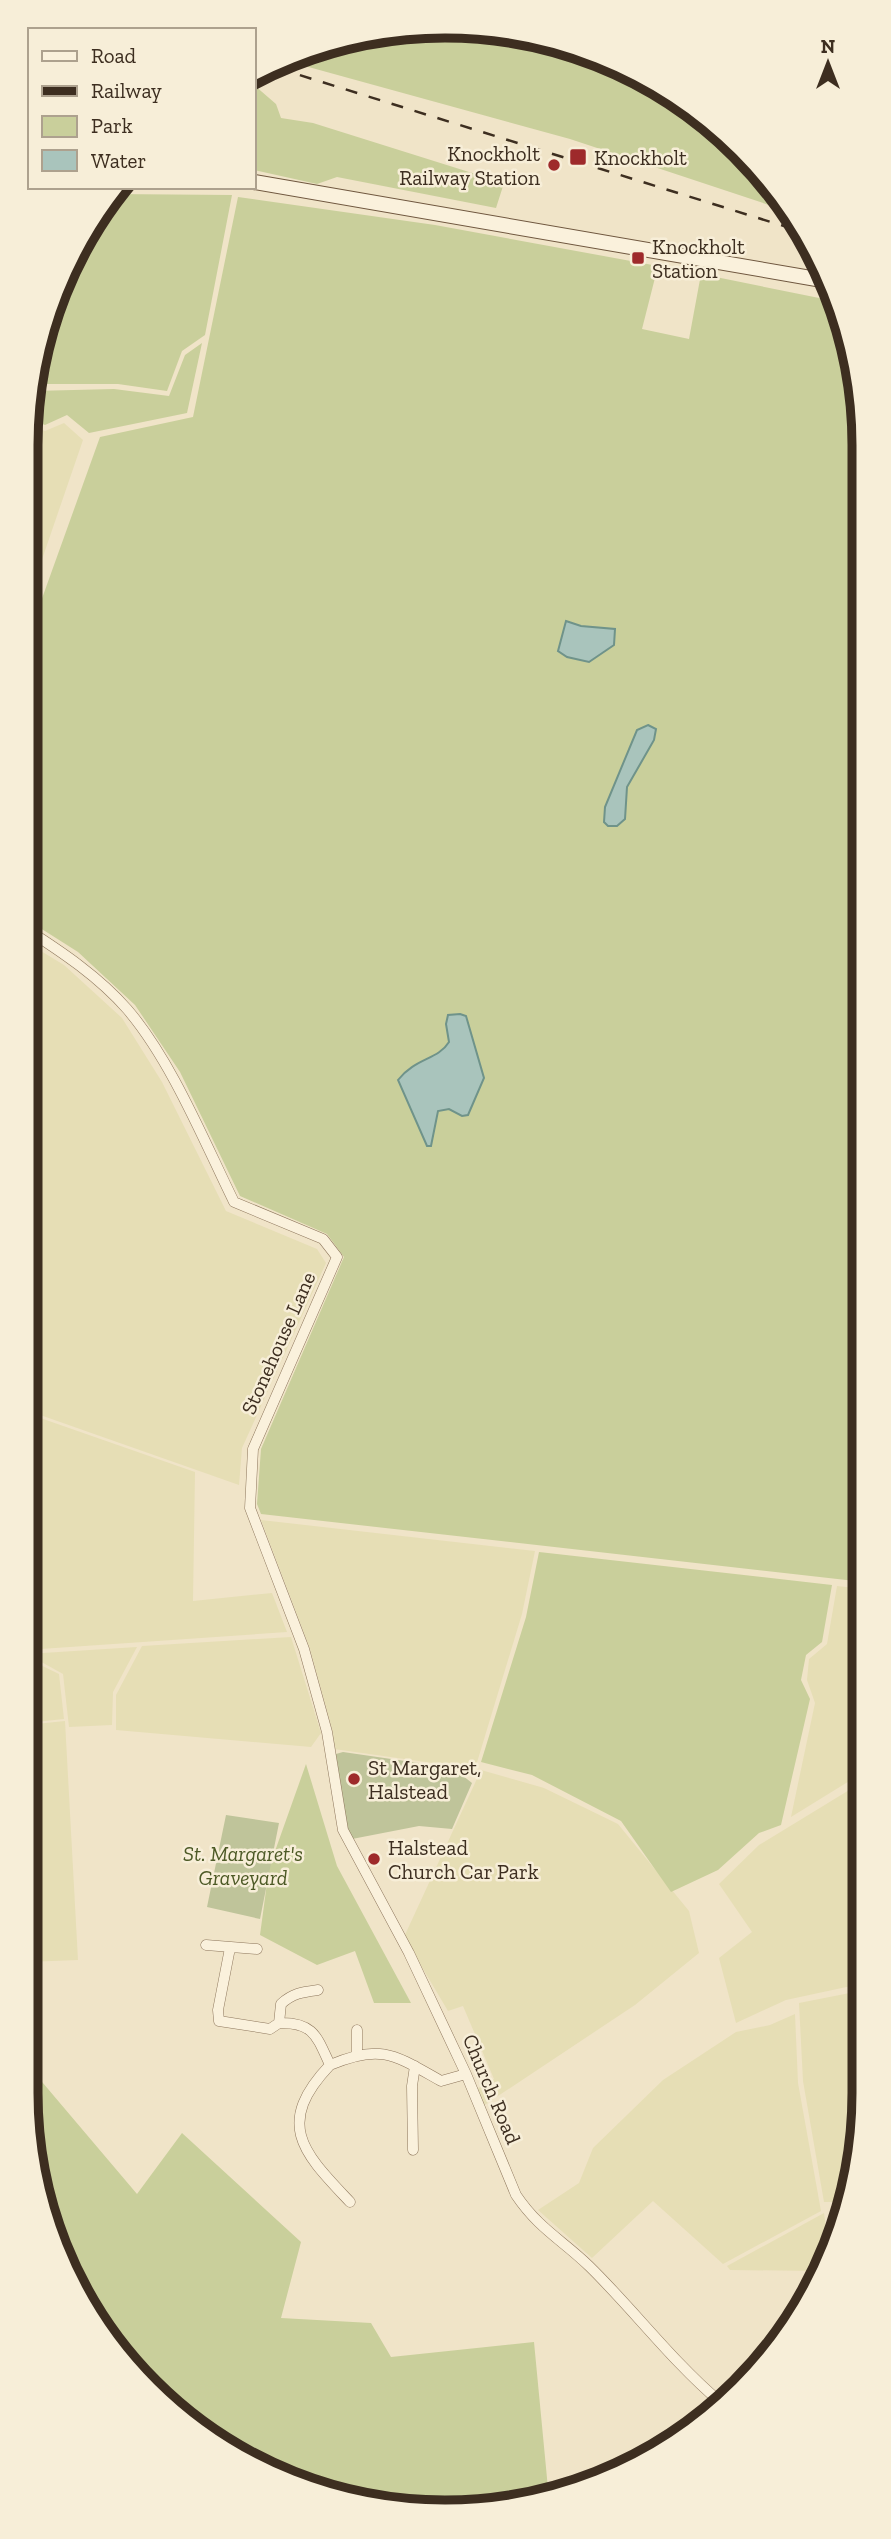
<svg xmlns="http://www.w3.org/2000/svg" width="891" height="2539" viewBox="0 0 891 2539" font-family="'Zilla Slab',serif">
  <style>
    .farmland { fill: #e6deb5 }
    .green { fill: #c9cf9b }
    .cemetery { fill: #bfc49a }
    .water { fill: #a9c4bc; stroke: #6f938a; stroke-width: 2 }
    .lines { fill: none; stroke-linecap: round; stroke-linejoin: round }
    .street-casing { stroke: #8d765c; stroke-width: 11 }
    .secondary-casing { stroke: #6f573f; stroke-width: 16 }
    .street { stroke: #faf1dc; stroke-width: 10 }
    .secondary { stroke: #faf1dc; stroke-width: 14 }
    .rail { stroke: #3d2e20; stroke-width: 2.5; stroke-dasharray: 12 12; stroke-linecap: butt }
    .poi-dot { fill: #9e2a2b; stroke: #f7eed8; stroke-width: 2.5 }
    .labels { text-anchor: middle; dominant-baseline: central; stroke-width: 5; stroke-linejoin: round; paint-order: stroke }
    .poi-label { font-size: 21px; fill: #3d2e20; stroke: #f7eed8; text-anchor: start }
    .street-label { font-size: 21px; fill: #3d2e20; stroke: #f7eed8 }
    .park-label { font-size: 21px; font-style: italic; fill: #4d5a26; stroke: #f7eed8 }
    .rim { fill: none; stroke: #3d2e20; stroke-width: 9 }
  </style>
  <rect width="100%" height="100%" fill="#f0e4c8"/>
  <path class="farmland" d="M64 423 83 440 26 606 29 425 45 431Z
    M26 942 64 965 122 1018 162 1082 226 1211 317 1249 326 1263 242 1448 239 1485 26 1410Z
    M26 1413 195 1472 193 1601 272 1593 287 1632 26 1650Z
    M261 1520 535 1551 522 1614 475 1769 334 1749 333 1733 310 1649Z
    M837 1586 864 1589V1772L791 1817 815 1703 807 1680 809 1659 827 1644Z
    M291 1637 321 1733 311 1747 116 1730V1695L142 1646Z
    M137 1647 113 1692 112 1725 69 1727 63 1674 27 1654Z
    M26 1658 59 1674 64 1719 26 1723Z
    M65 1721 78 1960 26 1962V1725Z
    M481 1770 544 1788 618 1824 689 1911 699 1953 635 2005 483 2106 477 2089 494 2079 463 2006 448 2011 404 1937Z
    M864 1781 865 1983 786 2000 736 2023 719 1958 752 1932 719 1884 759 1845Z
    M865 1990V2094L851 2202H824L803 2081 799 2003Z
    M795 2014 798 2083 821 2211 723 2264 653 2201 592 2258 538 2210 579 2183 593 2148 663 2080 736 2032 770 2025Z
    M824 2213 829 2249 819 2271 730 2270 727 2266Z"/>
  <path class="green" d="M390 30 554 40 655 83 760 169 790 212 570 139 294 63Z
    M254 85 276 104 281 118 313 123 504 183 496 208 337 177 317 184 254 170Z
    M111 194 232 195 205 335 182 351 167 391 118 384H34L40 337Z
    M238 197 435 225 658 266 642 329 689 339 701 274 834 301 861 390 864 1582 261 1514 257 1504 261 1449 344 1257 327 1234 240 1196 180 1072 135 1005 78 952 26 919V643L100 437 193 417Z
    M202 343 187 413 89 433 67 415 45 425 30 420 33 391 114 389 169 396 185 355Z
    M539 1552 832 1585 822 1642 806 1655 801 1680 810 1699 781 1825 759 1833 718 1870 671 1892 621 1821 532 1775 481 1762 526 1617Z
    M306 1764 337 1866 411 2003H374L355 1951 317 1965 260 1935 269 1868Z
    M26 2063 137 2194 182 2133 301 2242 281 2318 371 2323 391 2357 534 2342 549 2499 391 2509 260 2469 131 2370 58 2254 26 2094Z
    M622 2456 625 2466 550 2499Z"/>
  <path class="cemetery" d="M343 1752 453 1768 472 1783 452 1829 419 1826 352 1839 346 1828 336 1754Z
    M226 1815 279 1823 260 1919 207 1907Z"/>
  <path class="water" d="M566 621 581 626 615 629 614 645 589 662 567 657 558 651Z
    M648 725 656 729 654 740 627 787 625 819 617 826H608L604 822 605 807 637 730Z
    M460 1014 466 1016 484 1078 468 1115 462 1116 449 1109 438 1111 431 1146H427L398 1080C415 1058 438 1060 449 1042L446 1024 448 1015Z"/>
  <g class="lines">
    <g class="street-casing">
      <path id="street" d="M26 929C62 952 99 977 127 1009 171 1060 204 1141 234 1202L323 1239 337 1257 253 1449 250 1508 304 1649 327 1732 343 1830 409 1953 466 2074 516 2195C539 2229 561 2239 589 2266 633 2309 672 2361 719 2401
        M206 1945 257 1949
        M230 1948 218 2010 219 2021 270 2029 279 2023C314 2022 317 2037 330 2065 381 2043 395 2055 441 2081L466 2074
        M279 2023 281 2004C293 1993 303 1992 318 1990
        M357 2053V2030
        M330 2065C273 2125 305 2154 350 2202
        M413 2150 412 2086 415 2066"/>
    </g>
    <g class="secondary-casing">
      <path id="secondary" d="M254 182 828 281"/>
    </g>
    <use href="#street" class="street"/>
    <use href="#secondary" class="secondary"/>
    <path class="rail" d="M277 68 803 232"/>
  </g>
  <g class="poi-dot">
    <rect x="569" y="148" width="18" height="18" rx="3.5"/>
    <circle cx="554" cy="165" r="7"/>
    <rect x="631" y="251" width="14" height="14" rx="3.5"/>
    <circle cx="354" cy="1779" r="7"/>
    <circle cx="374" cy="1859" r="7"/>
  </g>
  <g class="labels">
    <g class="poi-label">
      <text x="540" y="153" text-anchor="end">Knockholt<tspan x="540" dy="24">Railway Station</tspan></text>
      <text x="594" y="157">Knockholt</text>
      <text x="652" y="246">Knockholt<tspan x="652" dy="24">Station</tspan></text>
      <text x="368" y="1767">St Margaret,<tspan x="368" dy="24">Halstead</tspan></text>
      <text x="388" y="1847">Halstead<tspan x="388" dy="24">Church Car Park</tspan></text>
    </g>
    <g class="street-label">
      <text transform="translate(278 1343) rotate(-66)">Stonehouse Lane</text>
      <text transform="translate(492 2089) rotate(67)">Church Road</text>
    </g>
    <g class="park-label">
      <text x="243" y="1853">St. Margaret's<tspan x="243" dy="24">Graveyard</tspan></text>
    </g>
  </g>
  <path d="M0 0H891V2539H0ZM445 38H445A407 407 0 0 1 852 445V2093A407 407 0 0 1 445 2500H445A407 407 0 0 1 38 2093V445A407 407 0 0 1 445 38Z" fill="#f7eed8" fill-rule="evenodd"/>
  <path class="rim" d="M445 38H445A407 407 0 0 1 852 445V2093A407 407 0 0 1 445 2500H445A407 407 0 0 1 38 2093V445A407 407 0 0 1 445 38Z"/>
  <rect x="28" y="28" width="228" height="161" fill="#f7eed8" stroke="#ada18e" stroke-width="2"/>
  <rect x="42" y="51" width="35" height="10" fill="#faf1dc" stroke="#ada18e" stroke-width="2"/>
  <text x="91" y="63" font-size="21" fill="#3d2e20">Road</text>
  <rect x="42" y="86" width="35" height="10" fill="#3d2e20" stroke="#ada18e" stroke-width="2"/>
  <text x="91" y="98" font-size="21" fill="#3d2e20">Railway</text>
  <rect x="42" y="116" width="35" height="21" fill="#c9cf9b" stroke="#ada18e" stroke-width="2"/>
  <text x="91" y="133" font-size="21" fill="#3d2e20">Park</text>
  <rect x="42" y="150" width="35" height="21" fill="#a9c4bc" stroke="#ada18e" stroke-width="2"/>
  <text x="91" y="168" font-size="21" fill="#3d2e20">Water</text>
  <g transform="translate(828 63)" stroke="#f7eed8" stroke-width="5" paint-order="stroke">
  <path d="M0-5L12 26L0 18L-12 26Z" fill="#3d2e20"/>
  <text y="-10" font-size="19" font-weight="bold" text-anchor="middle" fill="#3d2e20">N</text>
  </g>
</svg>
